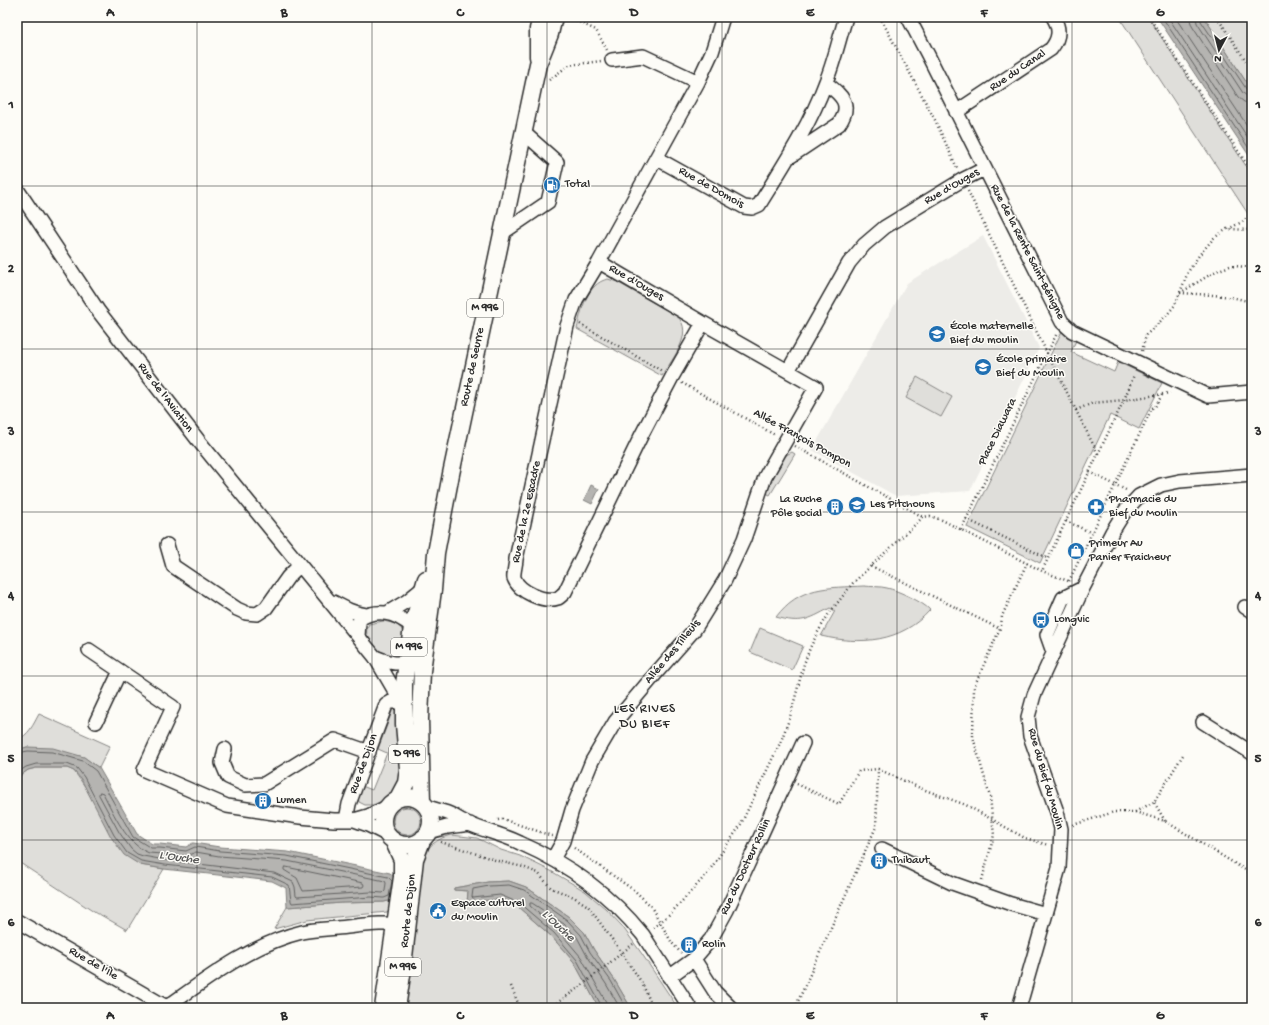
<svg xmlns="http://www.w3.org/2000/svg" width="1269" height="1025" viewBox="0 0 1269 1025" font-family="'Gochi Hand',sans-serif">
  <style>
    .built { fill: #edece8 }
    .green { fill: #dfdeda; stroke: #858482 }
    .water { fill: #b5b4b1; stroke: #7e7d7b }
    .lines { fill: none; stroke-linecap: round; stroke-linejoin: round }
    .shore { stroke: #626261; stroke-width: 1 }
    .minor-casing { stroke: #2b2b2b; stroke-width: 16 }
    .major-casing { stroke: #2b2b2b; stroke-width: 19 }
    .path { stroke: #2b2b2b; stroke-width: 2.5; stroke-dasharray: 1 3; stroke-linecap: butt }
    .minor { stroke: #fdfcf7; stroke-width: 13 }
    .major { stroke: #fdfcf7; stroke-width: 16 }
    .grid { fill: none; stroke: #2b2b2b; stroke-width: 1; stroke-opacity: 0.55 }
    .labels { text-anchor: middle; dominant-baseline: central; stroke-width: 3; stroke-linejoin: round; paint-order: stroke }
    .shield { fill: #fdfcf7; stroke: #6a6a68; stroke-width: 1 }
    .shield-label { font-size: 11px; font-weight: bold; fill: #2b2b2b }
    .street-label { font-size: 12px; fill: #2b2b2b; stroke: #fdfcf7 }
    .poi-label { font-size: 12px; fill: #2b2b2b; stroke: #fdfcf7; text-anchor: start }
    .neighbourhood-label { font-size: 13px; letter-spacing: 1px; fill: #2b2b2b; stroke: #fdfcf7 }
    .water-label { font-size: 13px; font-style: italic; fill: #5b5b5a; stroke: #fdfcf7 }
    .neatline { fill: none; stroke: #2b2b2b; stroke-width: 1.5 }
    .grid-label { font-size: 13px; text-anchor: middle; font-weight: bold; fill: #2b2b2b }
  </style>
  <rect width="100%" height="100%" fill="#fdfcf7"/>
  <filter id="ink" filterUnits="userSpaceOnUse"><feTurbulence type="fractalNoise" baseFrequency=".025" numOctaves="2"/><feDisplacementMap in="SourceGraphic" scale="8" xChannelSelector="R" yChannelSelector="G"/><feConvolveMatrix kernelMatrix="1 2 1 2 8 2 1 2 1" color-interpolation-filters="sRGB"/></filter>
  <g filter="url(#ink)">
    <path class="built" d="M983 236 1039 348 970 491 896 496 812 450 907 283Z"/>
    <path class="green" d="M1119 17H1148L1252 175V220Z
      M1204 17H1245L1252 27V91Z
      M608 279 617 282 677 316C695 333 672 359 662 376L577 329C581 311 587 283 608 279Z
      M1062 331 1077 338 1071 352 1114 372 1118 362 1162 383 1139 429 1110 415 1040 563 967 527Z
      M917 377 952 397 941 417 906 398Z
      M792 452 795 454 770 495 766 493 767 488 786 455Z
      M864 586C871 587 880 586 887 588 897 590 923 602 930 610 901 643 860 645 821 636L835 611 830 608C808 620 801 624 776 617 800 585 828 588 864 586Z
      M383 621C406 625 404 631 403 652L399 655C395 655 390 656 386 654 375 650 361 636 369 624Z
      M760 628 803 646 792 670 750 652Z
      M393 709 396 710 404 771 393 792 385 797 377 805H365L359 802 358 798 362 786 372 790 387 753 378 749Z
      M39 714 110 746 99 768 84 757 27 747 17 750V740C29 735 33 725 39 714Z
      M36 768H67L74 771 140 865 164 869 127 930 99 914H97L17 861V778L28 770Z
      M393 821a14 14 0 1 1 28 0a14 14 0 1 1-28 0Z
      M452 835 477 838 501 850 520 856 551 871 585 891 606 909 622 926 642 954 678 1008H631L614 979 594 950 584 932 569 917 526 887 509 881 488 882 454 888V890L468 891 467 903 500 899 517 906 551 936 574 962 599 1008H405L420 873C421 867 422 860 424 854 429 845 442 836 452 835Z
      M393 900 391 909 387 912 307 920 274 929 287 907 342 903 384 902Z"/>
    <path class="water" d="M1157 17H1204L1252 91V160Z
      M591 485 599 489 592 504 584 500Z
      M27 747 53 748 84 757 99 768 137 834 152 844H160L186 847 193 843 220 847 288 852 390 873 396 878 393 900 384 902 342 903 287 907 286 888 272 881 164 869 140 865 124 855 111 837 81 779 74 771 67 768H36L28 770 17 778V750Z
      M509 881 526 887 569 917 584 932 594 950 614 979 631 1008H599L574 962 551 936 517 906 500 899 467 903 468 891 454 890V888L488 882Z"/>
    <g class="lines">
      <path class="shore" d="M1162 17 1252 153
        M1168 17 1252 144
        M1175 17 1252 133
        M1189 17 1192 26 1238 97 1244 102 1252 103
        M1196 17 1197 23 1243 93 1247 96 1252 97
        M1201 17V21L1247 90 1252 92
        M17 753 28 751 52 752 83 761 96 771 133 837 151 848H160L186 851 195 847 220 851 287 856 388 877 392 881 389 896 384 898 371 897 292 903 291 901 289 885 272 877 165 865 141 861 127 853 114 835 84 777 77 768 67 764H36L26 767 17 773
        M100 792 103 793C114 814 126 844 149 853L186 856 196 852 219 856 287 861 385 881 386 883 385 891 383 893 371 892 297 897 296 896 295 887 293 882 274 873 165 860 143 856 137 854 131 849 119 832 99 795Z
        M286 867 363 883 364 885 363 887 303 891 297 878 284 870V868Z
        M602 1008 601 1005 577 960 554 933 519 903 500 895 473 898 472 897 473 889 489 886 509 885 524 890 567 920 581 935 590 952 611 981 626 1008
        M607 1008 606 1002 581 957 558 930 530 906V903H532L564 924 577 937 586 954 606 984 620 1008"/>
      <g class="minor-casing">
        <path id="minor" d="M908 17 928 55 1062 322 1072 331 1208 396 1252 392
          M612 60 643 56 698 82
          M956 112 1051 49C1059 39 1061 29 1053 17
          M791 156 839 124C853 104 841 95 826 83
          M656 158 744 207 752 208 759 205C783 166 809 127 825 84 834 63 839 39 846 17
          M17 189 99 312 198 440 375 657 404 707
          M501 234 548 202 557 162 523 132
          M599 262 576 300 567 326 516 559C516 564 513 573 514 578 519 592 544 603 558 598 560 597 563 594 565 592L641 436 672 377 703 323
          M788 371 849 263 864 245 885 227 962 180 984 169
          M167 545 173 566 237 609 246 613 257 614 266 608 288 577 300 565
          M333 602C344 608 353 613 366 615
          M1245 607 1252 611
          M387 613 407 601 423 588
          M358 636 359 622 361 618C383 606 402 616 419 633
          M89 650 120 671
          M1053 652 1047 635 1063 598 1083 588
          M375 657C390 663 400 667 414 657
          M96 722 120 671 173 707 144 770 227 806 300 817 334 820H354L368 816 387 807
          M1203 722 1252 753
          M225 749 222 763 228 777 245 785 264 784 335 740 369 752
          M427 807C434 809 442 811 450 814 456 817 462 821 469 824 485 831 504 835 520 843 568 864 611 895 643 935L690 1008
          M346 820 349 804 386 705 391 702H398L404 707
          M354 820 368 825 388 835
          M429 832 447 827 470 824
          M882 849 952 883 1011 904 1046 914
          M553 859 563 841 572 810 592 761 615 722 657 672 694 630 725 580 744 539 765 477 816 387 703 323 599 262 698 82 712 52 723 17
          M17 921 168 1008
          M694 959 715 992 731 1008
          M669 977 694 959 711 939 727 910 803 743
          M167 1007C208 978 252 944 302 932 316 929 332 929 347 927 366 925 386 922 405 926
          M1019 1008 1059 868 1061 829 1057 812 1030 736 1028 717 1034 695 1083 588 1112 532 1125 511 1139 496 1161 485 1180 481 1252 475"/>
      </g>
      <g class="major-casing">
        <path id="major" d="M538 57V29L541 17
          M383 821a24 24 0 1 1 48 0a24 24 0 1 1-48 0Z
          M398 798 406 783 408 769 404 724V684L407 663 412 627 426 579
          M422 802 420 719 422 671 433 590 436 553 451 474 538 64 550 34 554 17
          M383 1008 402 877V860L393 840
          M397 1008 402 975 415 859 423 838"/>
      </g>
      <path class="path" d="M880 17 935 120 957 168
        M1149 17 1252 172
        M1217 17 1252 70
        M568 19 577 21 596 30 607 50
        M549 80 569 65 601 61
        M968 191 1047 353 1098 454 1042 571
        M1228 229 1244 221 1252 212
        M1180 293 1216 271 1230 266 1252 267
        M1180 293C1204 295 1230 294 1252 303
        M580 324 662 371
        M1142 351 1146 335 1166 316 1175 305 1188 272 1200 254 1214 238 1227 229 1252 230
        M682 383 775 435
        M1076 410 1093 403 1124 400 1170 393
        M795 446 923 517
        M1098 454 1124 400 1134 375
        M1089 472 1128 491
        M966 519 1047 558
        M1066 521 1092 533
        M961 530 1057 333
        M871 566 1000 629
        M1069 581 1152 408 1155 407 1162 395
        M797 784 839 804 859 771 878 769 920 788 966 805 1025 838 1048 845
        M1135 812 1154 802
        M498 820 502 819 552 836
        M1165 821 1154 802 1183 755
        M1073 825 1114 812H1135L1165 821 1252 874
        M441 842 498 861 523 867 538 873 551 888 574 897 588 906 622 953 642 983 653 1008
        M574 848 635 891 650 905 672 943 681 953
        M982 880 994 835 990 797 973 737 974 687 1001 626 1002 616 1027 563
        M653 928 671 913 707 874 740 826 781 741 790 717 804 664 810 648 818 632 828 615 853 583 923 517 930 516 942 520 1042 571 1068 581
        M511 986 520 1008
        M550 1008 581 986 633 944
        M795 1008 876 827 878 769"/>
      <use href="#minor" class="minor"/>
      <use href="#major" class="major"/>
    </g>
  </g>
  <path class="grid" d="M197 17V1008M372 17V1008M547 17V1008M722 17V1008M897 17V1008M1072 17V1008M17 186H1252M17 349H1252M17 512H1252M17 676H1252M17 840H1252"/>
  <defs>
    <g id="fuel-disc" transform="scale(0.9)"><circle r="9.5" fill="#1f6fb2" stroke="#fdfcf7"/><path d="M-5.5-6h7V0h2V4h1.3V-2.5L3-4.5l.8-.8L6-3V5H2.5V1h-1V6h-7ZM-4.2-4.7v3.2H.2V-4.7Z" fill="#fff"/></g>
    <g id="school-disc" transform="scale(0.9)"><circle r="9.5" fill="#1f6fb2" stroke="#fdfcf7"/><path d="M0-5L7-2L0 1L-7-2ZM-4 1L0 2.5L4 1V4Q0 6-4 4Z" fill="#fff"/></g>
    <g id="building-disc" transform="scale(0.9)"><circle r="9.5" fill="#1f6fb2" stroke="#fdfcf7"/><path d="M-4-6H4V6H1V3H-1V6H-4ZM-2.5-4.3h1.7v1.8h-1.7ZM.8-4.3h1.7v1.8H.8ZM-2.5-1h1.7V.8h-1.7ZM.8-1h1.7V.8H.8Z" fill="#fff"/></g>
    <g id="pharmacy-disc" transform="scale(0.9)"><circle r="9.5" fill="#1f6fb2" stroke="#fdfcf7"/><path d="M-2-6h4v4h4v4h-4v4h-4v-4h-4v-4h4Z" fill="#fff"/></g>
    <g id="shop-disc" transform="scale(0.9)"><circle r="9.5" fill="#1f6fb2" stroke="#fdfcf7"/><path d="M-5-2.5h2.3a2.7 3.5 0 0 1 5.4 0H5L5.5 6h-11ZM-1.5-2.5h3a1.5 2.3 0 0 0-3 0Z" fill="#fff"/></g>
    <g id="bus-disc" transform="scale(0.9)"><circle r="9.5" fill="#1f6fb2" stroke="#fdfcf7"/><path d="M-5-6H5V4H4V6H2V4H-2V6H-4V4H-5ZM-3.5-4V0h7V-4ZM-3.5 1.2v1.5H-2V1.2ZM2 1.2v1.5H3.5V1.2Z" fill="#fff"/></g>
    <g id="civic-disc" transform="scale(0.9)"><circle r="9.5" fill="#1f6fb2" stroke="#fdfcf7"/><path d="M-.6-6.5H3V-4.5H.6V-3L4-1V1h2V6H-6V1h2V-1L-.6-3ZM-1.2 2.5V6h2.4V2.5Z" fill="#fff"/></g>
  </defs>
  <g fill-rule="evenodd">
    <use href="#fuel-disc" x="552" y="185"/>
    <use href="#school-disc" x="937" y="334"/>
    <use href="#school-disc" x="983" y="367"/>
    <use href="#school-disc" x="857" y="505"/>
    <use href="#building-disc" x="835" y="507"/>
    <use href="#pharmacy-disc" x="1096" y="507"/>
    <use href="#shop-disc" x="1076" y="551"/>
    <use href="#bus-disc" x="1041" y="620"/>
    <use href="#building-disc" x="263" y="801"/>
    <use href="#building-disc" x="879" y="861"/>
    <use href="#civic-disc" x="438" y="911"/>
    <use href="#building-disc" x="689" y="945"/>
  </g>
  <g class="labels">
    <g class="shield">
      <rect x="467" y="299" width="36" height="18" rx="3"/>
      <rect x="391" y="638" width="36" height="18" rx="3"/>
      <rect x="389" y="745" width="36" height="18" rx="3"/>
      <rect x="385" y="958" width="36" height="18" rx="3"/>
    </g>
    <g class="shield-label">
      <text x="485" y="308">M 996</text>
      <text x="409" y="647">M 996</text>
      <text x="407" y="754">D 996</text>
      <text x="403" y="967">M 996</text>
    </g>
    <g class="street-label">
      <text transform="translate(1018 71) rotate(-34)">Rue du Canal</text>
      <text transform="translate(952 187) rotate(-30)">Rue d'Ouges</text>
      <text transform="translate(711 188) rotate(29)">Rue de Domois</text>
      <text transform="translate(1027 252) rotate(63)">Rue de la Rente Saint-Bénigne</text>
      <text transform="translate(636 283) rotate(30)">Rue d'Ouges</text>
      <text transform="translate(473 367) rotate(-78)">Route de Seurre</text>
      <text transform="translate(165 398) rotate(53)">Rue de l'Aviation</text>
      <text transform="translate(998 432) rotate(-64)">Place Diawara</text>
      <text transform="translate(802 439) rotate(29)">Allée François Pompon</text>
      <text transform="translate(527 512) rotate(-78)">Rue de la 2e Escadre</text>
      <text transform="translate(673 652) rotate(-50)">Allée des Tilleuls</text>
      <text transform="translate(364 764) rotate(-70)">Rue de Dijon</text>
      <text transform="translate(1045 779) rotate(74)">Rue du Bief du Moulin</text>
      <text transform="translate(746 867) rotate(-65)">Rue du Docteur Rollin</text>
      <text transform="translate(409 911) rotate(-84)">Route de Dijon</text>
      <text transform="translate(93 964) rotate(30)">Rue de l'Île</text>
    </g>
    <g class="poi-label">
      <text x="565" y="185">Total</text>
      <text x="950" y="327">École maternelle<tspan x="950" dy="14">Bief du moulin</tspan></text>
      <text x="996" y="360">École primaire<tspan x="996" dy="14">Bief du Moulin</tspan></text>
      <text x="822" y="500" text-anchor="end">La Ruche<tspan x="822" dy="14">Pôle social</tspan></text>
      <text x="1109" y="500">Pharmacie du<tspan x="1109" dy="14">Bief du Moulin</tspan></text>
      <text x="870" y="505">Les Pitchouns</text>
      <text x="1089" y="544">Primeur Au<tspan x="1089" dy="14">Panier Fraicheur</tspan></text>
      <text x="1054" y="620">Longvic</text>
      <text x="276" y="801">Lumen</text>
      <text x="892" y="861">Thibaut</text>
      <text x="451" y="904">Espace culturel<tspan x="451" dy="14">du Moulin</tspan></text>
      <text x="702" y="945">Rolin</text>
    </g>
    <g class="neighbourhood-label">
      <text x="645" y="709">LES RIVES<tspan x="645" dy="15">DU BIEF</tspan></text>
    </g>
    <g class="water-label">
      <text transform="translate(179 858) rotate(8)">L'Ouche</text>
      <text transform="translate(558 926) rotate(43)">L'Ouche</text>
    </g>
  </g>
  <rect width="1269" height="1025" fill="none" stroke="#fdfcf7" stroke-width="44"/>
  <g transform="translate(1219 50) rotate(187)" stroke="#fdfcf7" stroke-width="3" paint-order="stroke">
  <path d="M0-3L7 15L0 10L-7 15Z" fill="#2b2b2b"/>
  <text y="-6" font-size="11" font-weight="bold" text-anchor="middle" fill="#2b2b2b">N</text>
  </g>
  <rect x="22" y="22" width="1225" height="981" class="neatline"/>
  <g class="grid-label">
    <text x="110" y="16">A</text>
    <text x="284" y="16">B</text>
    <text x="460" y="16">C</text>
    <text x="634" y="16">D</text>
    <text x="810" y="16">E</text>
    <text x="984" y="16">F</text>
    <text x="1160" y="16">G</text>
    <text x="11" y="108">1</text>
    <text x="1258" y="108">1</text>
    <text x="11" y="272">2</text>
    <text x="1258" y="272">2</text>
    <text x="11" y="435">3</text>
    <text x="1258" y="435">3</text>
    <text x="11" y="599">4</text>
    <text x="1258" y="599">4</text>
    <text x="11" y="762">5</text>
    <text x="1258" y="762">5</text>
    <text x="11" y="926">6</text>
    <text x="1258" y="926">6</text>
    <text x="110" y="1019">A</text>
    <text x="284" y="1019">B</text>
    <text x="460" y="1019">C</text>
    <text x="634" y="1019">D</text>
    <text x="810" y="1019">E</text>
    <text x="984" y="1019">F</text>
    <text x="1160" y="1019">G</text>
  </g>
</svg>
